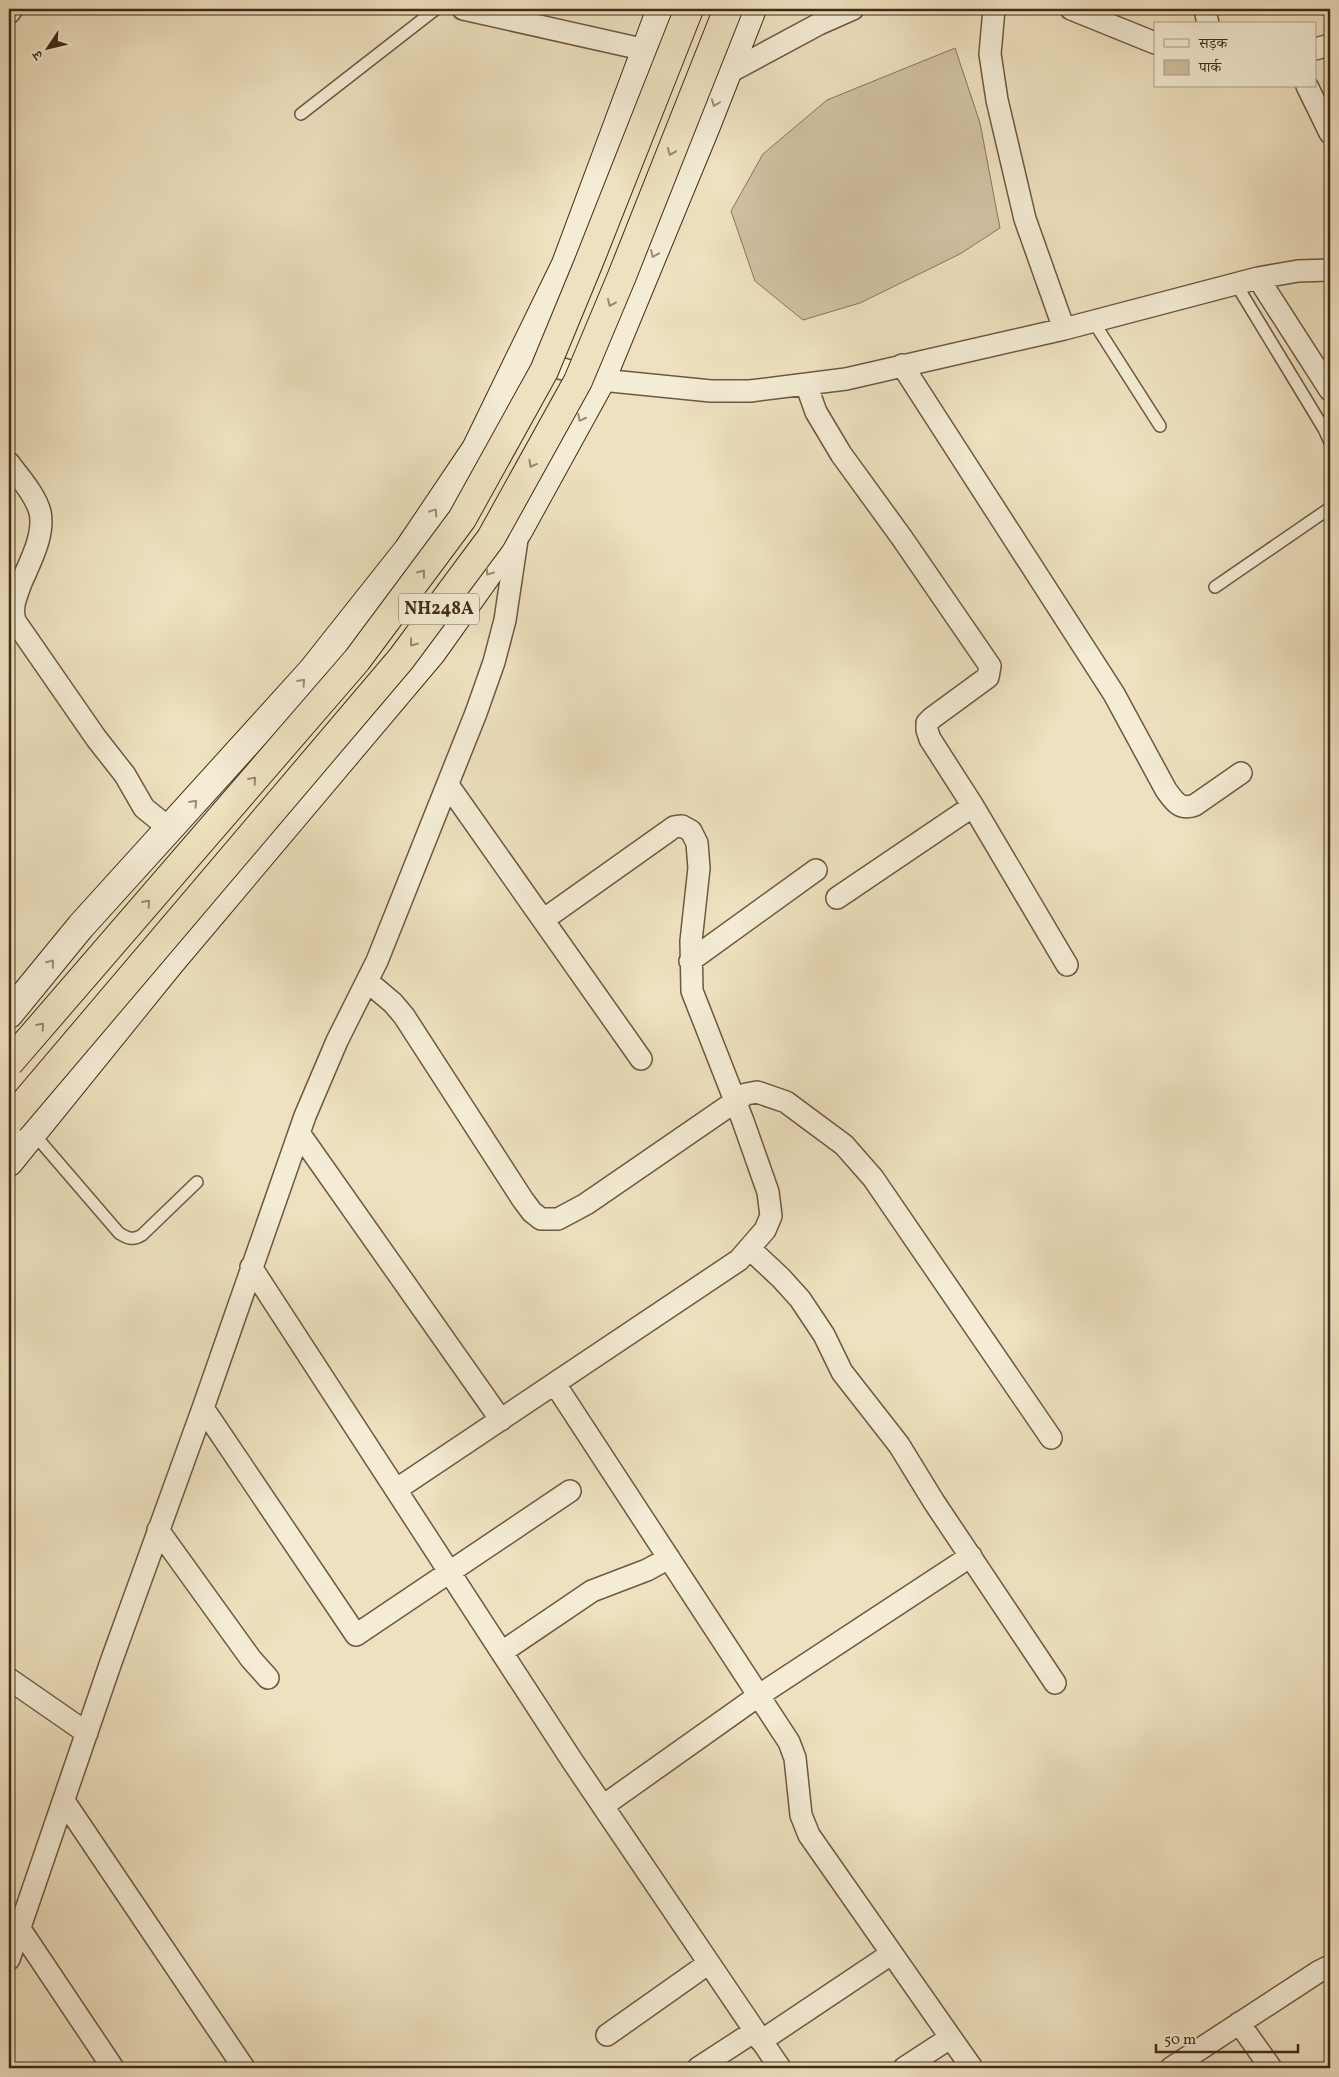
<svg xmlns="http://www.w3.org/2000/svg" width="1339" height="2077" viewBox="0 0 1339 2077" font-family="Vollkorn,'Noto Serif Devanagari',serif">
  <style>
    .green { fill: #d1c2a3; stroke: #8a765e }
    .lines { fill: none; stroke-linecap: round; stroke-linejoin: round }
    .lane-casing { stroke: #6d5842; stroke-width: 14 }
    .street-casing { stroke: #6d5842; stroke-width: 24 }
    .secondary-casing { stroke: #422b18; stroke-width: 30 }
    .lane { stroke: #f4ecd5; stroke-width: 11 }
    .street { stroke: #f4ecd5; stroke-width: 21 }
    .secondary { stroke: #f4ecd5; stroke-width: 28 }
    .highway-bridge-casing { stroke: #422b18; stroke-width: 30; stroke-linecap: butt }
    .highway-bridge { stroke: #eee1bf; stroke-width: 28 }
    .oneway { stroke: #9b8c76 }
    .oneway2 { stroke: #98866c }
    .labels { text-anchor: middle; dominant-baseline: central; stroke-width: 4; stroke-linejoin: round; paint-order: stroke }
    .shield { fill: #f4ecd5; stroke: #776551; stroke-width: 1 }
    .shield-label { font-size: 18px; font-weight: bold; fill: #422b18 }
  </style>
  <rect width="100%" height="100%" fill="#eee1bf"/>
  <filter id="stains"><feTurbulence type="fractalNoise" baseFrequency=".004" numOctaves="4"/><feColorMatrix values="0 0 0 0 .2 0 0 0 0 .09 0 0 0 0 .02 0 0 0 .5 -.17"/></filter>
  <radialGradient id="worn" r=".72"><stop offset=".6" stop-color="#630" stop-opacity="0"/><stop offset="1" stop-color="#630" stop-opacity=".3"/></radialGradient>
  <path class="green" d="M955 48 980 123 1000 228 960 254 860 303 803 320 755 281 731 211 763 154 827 100Z"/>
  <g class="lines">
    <g class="lane-casing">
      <path id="lane" d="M301 114 436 9
        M1236 284 1324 429 1330 442
        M1093 321 1160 426
        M1215 587 1330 508
        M33 1133 119 1233C127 1238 133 1241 142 1235L197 1182"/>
    </g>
    <g class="street-casing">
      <path id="street" d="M463 9 646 50
        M994 9 990 54 997 100 1025 219 1064 329
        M1071 9 1155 43
        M1205 9 1208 24
        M9 13 12 9
        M1315 49 1330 45
        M726 74 819 24 853 9
        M1307 86 1330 133
        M1258 278 1330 390
        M532 360 601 380 711 391H750L846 379 1064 329 1258 278 1298 271 1330 270
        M902 365 1114 694 1166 790C1174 801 1180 811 1195 805L1241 773
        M806 384 816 412 841 454 902 538 990 666 988 677 932 718 927 723V730L930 739 973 806 1067 965
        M9 463C19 477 35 494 40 512 45 535 30 562 21 583 16 597 11 607 15 621L96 738 125 775 144 808 170 829
        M448 785 641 1059
        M837 898 973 806
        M690 961 816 870
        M367 981 393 1003 404 1016 523 1200 532 1212 541 1219H558L586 1204 746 1094 757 1092 786 1102 844 1145 873 1178 1051 1438
        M299 1133 501 1420
        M750 1249 781 1278 800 1299 824 1335 842 1372 899 1445 934 1502 1055 1683
        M251 1267 573 1762 780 2068
        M555 1384 789 1742 795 1758 801 1815 809 1835 972 2068
        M203 1408 356 1635 570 1491
        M397 1489 739 1260 765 1230 771 1216 768 1192 743 1121 692 991 691 941 699 868 697 843 691 831 682 826 674 827 543 920
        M158 1530 251 1659 268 1678
        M502 1652 592 1591 647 1570 669 1558
        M9 1679 87 1733
        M64 1801 244 2068
        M603 1806 758 1696 971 1556
        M13 1922 20 1929 113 2068
        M9 1959 111 1662 203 1408 305 1116 337 1041 377 961 476 713 494 662 505 620 518 533
        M1239 2023 1271 2068
        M607 2035 709 1963
        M761 2041 891 1954
        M698 2068 755 2031
        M904 2068 950 2038
        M1171 2068 1318 1972 1330 1966"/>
    </g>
    <g class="secondary-casing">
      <path id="secondary" d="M9 1014 81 926 312 671 408 550 476 449 566 264 661 9
        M9 1162 170 963 432 652 518 531 601 380 706 126 752 9"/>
    </g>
    <use href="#lane" class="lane"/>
    <use href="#street" class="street"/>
    <use href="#secondary" class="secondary"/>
    <g class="highway-bridge-casing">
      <path id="highway-bridge" d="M9 1063 357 660 462 519 544 371 589 262 689 9
        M9 1121 401 659 491 538 578 381 622 276 728 9"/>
    </g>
    <use href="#highway-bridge" class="highway-bridge"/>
  </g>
  <defs><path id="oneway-chevron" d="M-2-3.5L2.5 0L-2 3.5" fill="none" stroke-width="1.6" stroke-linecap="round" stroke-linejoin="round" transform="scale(1.25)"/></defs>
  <g class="oneway">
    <use href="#oneway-chevron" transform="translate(715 103) rotate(111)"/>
    <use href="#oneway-chevron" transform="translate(654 254) rotate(113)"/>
    <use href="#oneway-chevron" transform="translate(581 418) rotate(117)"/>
    <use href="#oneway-chevron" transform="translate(434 512) rotate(-56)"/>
    <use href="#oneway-chevron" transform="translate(489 572) rotate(125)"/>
    <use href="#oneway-chevron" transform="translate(302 682) rotate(-48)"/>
    <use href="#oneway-chevron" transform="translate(194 803) rotate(-48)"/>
    <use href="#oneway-chevron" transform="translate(51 963) rotate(-51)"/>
  </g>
  <g class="oneway2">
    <use href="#oneway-chevron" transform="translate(671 152) rotate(112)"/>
    <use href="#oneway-chevron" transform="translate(611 303) rotate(113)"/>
    <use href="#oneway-chevron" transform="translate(532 464) rotate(119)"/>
    <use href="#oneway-chevron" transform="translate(422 573) rotate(-53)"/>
    <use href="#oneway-chevron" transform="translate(413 643) rotate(127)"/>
    <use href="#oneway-chevron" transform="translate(253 780) rotate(-49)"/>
    <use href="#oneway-chevron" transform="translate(147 903) rotate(-49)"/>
    <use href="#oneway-chevron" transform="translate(41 1026) rotate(-49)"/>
  </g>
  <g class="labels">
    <rect class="shield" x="399" y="593.5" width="80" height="31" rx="4"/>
    <g class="shield-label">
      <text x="439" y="609">NH248A</text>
    </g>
  </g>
  <rect width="1339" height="2077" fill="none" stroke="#eee1bf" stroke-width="30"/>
  <rect x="10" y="10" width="1319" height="2057" fill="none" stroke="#422b18" stroke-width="2.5"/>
  <rect x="15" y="15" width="1309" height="2047" fill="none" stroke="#422b18"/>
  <rect x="1154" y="22" width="162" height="65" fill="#f4ecd5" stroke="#ad9f89"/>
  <rect x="1164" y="39" width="25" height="8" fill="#f4ecd5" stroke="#ad9f89"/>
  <text x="1199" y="48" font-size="15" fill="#422b18">सड़क</text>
  <rect x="1164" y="60" width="25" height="15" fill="#d1c2a3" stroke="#ad9f89"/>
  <text x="1199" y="72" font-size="15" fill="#422b18">पार्क</text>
  <g transform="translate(48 48) rotate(235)" stroke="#f4ecd5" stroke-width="4" paint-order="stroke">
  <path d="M0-4L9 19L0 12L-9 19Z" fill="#422b18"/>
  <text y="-8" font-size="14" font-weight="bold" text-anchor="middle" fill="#422b18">उ</text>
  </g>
  <path d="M1156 2044v8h142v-8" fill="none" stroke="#422b18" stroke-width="2.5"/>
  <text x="1164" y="2044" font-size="15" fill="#422b18" stroke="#f4ecd5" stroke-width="4" paint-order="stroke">50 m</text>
  <rect width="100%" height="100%" filter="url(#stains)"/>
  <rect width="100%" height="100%" fill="url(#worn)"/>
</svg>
